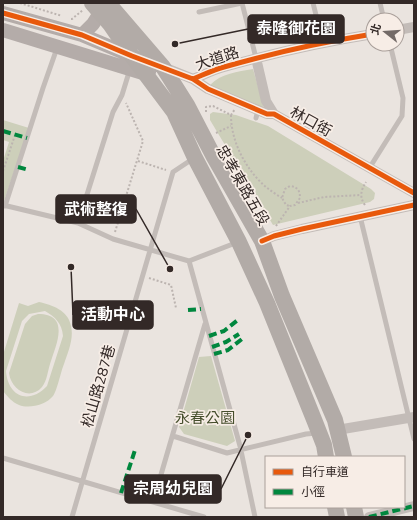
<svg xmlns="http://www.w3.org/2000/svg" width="417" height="520" viewBox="0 0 417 520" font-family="'Titillium Web','Noto Sans TC',sans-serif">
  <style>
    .green { fill: #cdcfba; fill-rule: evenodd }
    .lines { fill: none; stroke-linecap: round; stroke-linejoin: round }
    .path { stroke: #bcb4b0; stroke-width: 2; stroke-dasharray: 2 2; stroke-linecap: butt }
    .lane { stroke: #c3bcb8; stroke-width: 5 }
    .street { stroke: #c3bcb8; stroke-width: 10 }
    .secondary { stroke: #b4aca9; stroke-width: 14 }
    .primary { stroke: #b2aba7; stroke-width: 16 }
    .quiet { stroke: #00873e; stroke-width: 4; stroke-dasharray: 8 4; stroke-linecap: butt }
    .cycleway-casing { stroke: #f7ede6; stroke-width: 8 }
    .cycleway { stroke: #e8590c; stroke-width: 5 }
    .labels { text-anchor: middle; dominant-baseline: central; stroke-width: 3.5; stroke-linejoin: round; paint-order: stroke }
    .street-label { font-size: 15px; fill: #332927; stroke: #f7ede6 }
    .park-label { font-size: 15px; fill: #464f2d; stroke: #f7ede6 }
    .leader { fill: none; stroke: #332927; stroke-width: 1.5 }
    .callout-dot { fill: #332927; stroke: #f7ede6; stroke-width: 1.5 }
    .callout { fill: #332927; stroke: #332927; stroke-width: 1.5 }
    .callout-label { font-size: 16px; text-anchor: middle; font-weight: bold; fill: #fff }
  </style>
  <rect width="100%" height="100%" fill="#eae4df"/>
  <path class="green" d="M253 69 265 111 210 85C222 73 237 72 253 69Z
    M213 112 236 115 268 126 371 189 375 193 374 199 370 202 273 225 210 120V114Z
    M3 120 29 128 3 204V161L9 142 3 140Z
    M39 302C52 305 68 310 71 326 74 339 68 352 64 364 61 371 57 391 53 396 46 405 29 409 19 405 12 402 8 397 3 391V355L19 303 28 306ZM45 311C55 317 62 323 63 336L47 386C29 405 8 397 6 371L22 321 29 314Z
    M38 314C71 314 56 345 50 364 48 370 47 381 42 387 30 401 11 390 9 373L25 324 32 316Z
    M211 356 235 441 227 446 184 434 179 427 199 357Z"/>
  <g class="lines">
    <path class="path" d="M20 3 62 16
      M71 19H72L83 10
      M206 112V107L213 106 231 115 235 109
      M231 115C231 142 246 170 266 187 271 191 277 195 282 198
      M216 133 231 126
      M138 161 166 170
      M3 171 15 135
      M298 203 324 197 361 195
      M365 205C359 197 361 190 366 182
      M276 226 290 206 295 205 300 198C300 191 298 187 290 186L285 189 282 198 286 205 290 206
      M115 232 143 141 126 103
      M149 278 171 285 176 308"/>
    <path class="lane" d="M242 3 256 58
      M313 3 323 43
      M380 3 384 20
      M199 12 242 3
      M256 118 258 110
      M370 167 402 116 403 98 390 44
      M3 205 78 223 113 239 189 261 238 242
      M5 206 43 88 57 48
      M360 216 414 439
      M78 223 113 112 122 95 130 69
      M189 261 240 446 255 517
      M173 436 227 453 306 434 317 433
      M3 458 204 517
      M153 502 205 324
      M72 517 173 172 194 158"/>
    <path class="street" d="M397 30 414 27
      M256 58 266 101 274 114
      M163 67 193 79C203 75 213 70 224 67 273 53 323 42 373 34
      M193 79 208 89 267 114H274L414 193
      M262 241 274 236 302 229 414 205
      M337 430 414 417
      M369 517 414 506"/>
    <path class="secondary" d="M3 13 82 35 132 56 163 67
      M3 30 146 74 149 72
      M82 35 93 24 100 13"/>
    <path class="primary" d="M92 3 110 24 132 56 174 112 195 158 239 242 267 303 315 422 324 445 326 457
      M108 3 163 67 187 105 214 157 262 241 282 296 335 420 344 457
      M335 507 337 517
      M354 507 356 517"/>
    <path class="quiet" d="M3 131 27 138
      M18 167 29 170
      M188 310 201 309
      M209 336 224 331 239 319
      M212 347 226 342 239 334
      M214 354 228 350 242 339
      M121 493 135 450
      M369 517 414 506"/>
    <g class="cycleway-casing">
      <path id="cycleway" d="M3 13 82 35 132 56 193 79C203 75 213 70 224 67 273 53 323 42 373 34
        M193 79 208 89 267 114H274L414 193
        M262 241 274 236 302 229 414 205"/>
    </g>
    <use href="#cycleway" class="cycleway"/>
  </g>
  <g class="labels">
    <g class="street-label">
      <text transform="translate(217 58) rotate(-18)">大道路</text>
      <text transform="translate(311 121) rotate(29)">林口街</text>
      <text transform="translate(243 185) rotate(60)">忠孝東路五段</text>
      <text transform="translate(98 386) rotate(-74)">松山路287巷</text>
    </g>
    <g class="park-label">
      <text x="205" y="417">永春公園</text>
    </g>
  </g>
  <path class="leader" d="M175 44L248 29M170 269L136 209M71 267L73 315M248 435L221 489"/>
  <g class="callout-dot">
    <circle cx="175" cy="44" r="4"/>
    <circle cx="170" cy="269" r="4"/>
    <circle cx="71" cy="267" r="4"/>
    <circle cx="248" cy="435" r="4"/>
  </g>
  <g class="callout">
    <rect x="248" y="15" width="96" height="28" rx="4"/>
    <rect x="56" y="195" width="80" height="28" rx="4"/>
    <rect x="73" y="301" width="80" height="28" rx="4"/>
    <rect x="125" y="475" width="96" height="28" rx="4"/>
  </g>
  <g class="callout-label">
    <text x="296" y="34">泰隆御花園</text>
    <text x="96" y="215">武術整復</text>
    <text x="113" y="320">活動中心</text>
    <text x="173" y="494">宗周幼兒園</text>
  </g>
  <rect width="417" height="520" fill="none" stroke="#332927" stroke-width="8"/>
  <rect x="265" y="456" width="140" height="52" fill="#f7ede6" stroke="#a99f9a"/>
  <rect x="273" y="469" width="20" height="6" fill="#e8590c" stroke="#a99f9a"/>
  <text x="301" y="476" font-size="12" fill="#332927">自行車道</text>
  <rect x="273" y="489" width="20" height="6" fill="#00873e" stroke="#a99f9a"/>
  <text x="301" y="496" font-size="12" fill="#332927">小徑</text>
  <g transform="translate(385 32) rotate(287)"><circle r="19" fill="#f7ede6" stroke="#a99f9a"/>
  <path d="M0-3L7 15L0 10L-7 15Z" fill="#736a67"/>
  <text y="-6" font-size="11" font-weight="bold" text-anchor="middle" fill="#332927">北</text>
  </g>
</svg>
